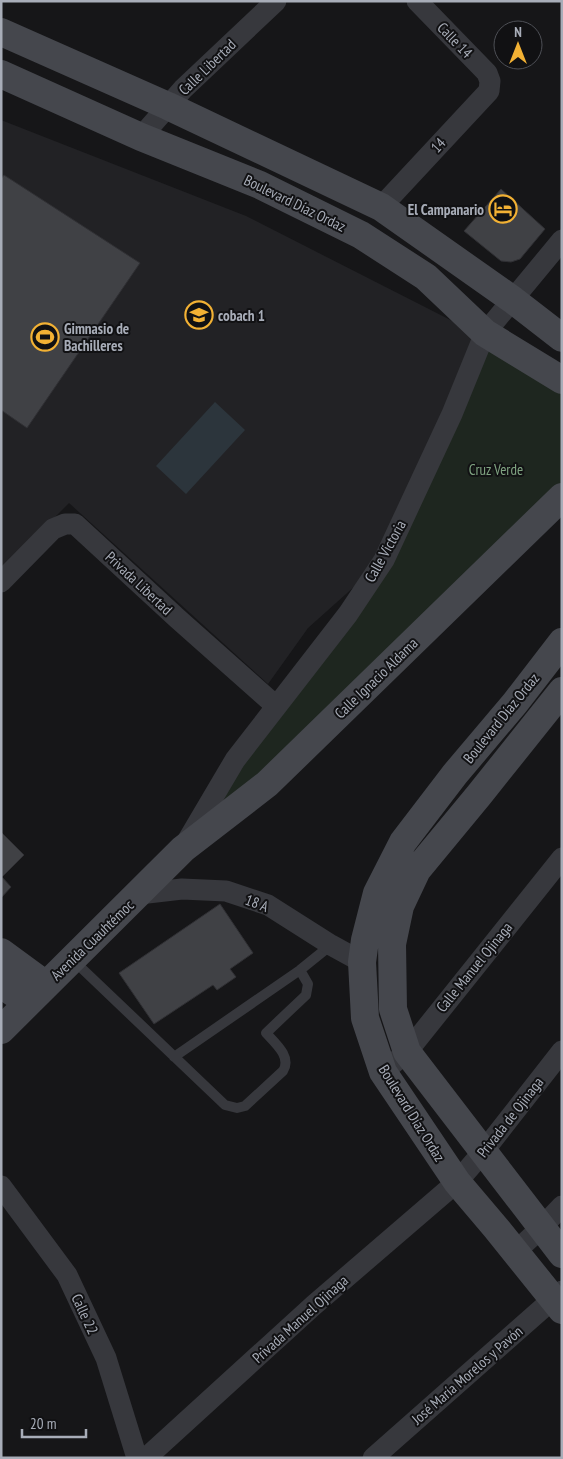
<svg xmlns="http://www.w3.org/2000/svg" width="563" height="1459" viewBox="0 0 563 1459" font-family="'PT Sans Narrow',sans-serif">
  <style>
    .built { fill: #222225 }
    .green { fill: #1e261f }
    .water { fill: #2c353c }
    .building { fill: #404145; stroke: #303034 }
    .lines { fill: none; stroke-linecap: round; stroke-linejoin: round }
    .service { stroke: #37383d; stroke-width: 10 }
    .minor { stroke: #37383d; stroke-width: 21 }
    .secondary { stroke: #45474d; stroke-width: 28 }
    .labels { text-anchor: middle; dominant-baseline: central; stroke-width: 4; stroke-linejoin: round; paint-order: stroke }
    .street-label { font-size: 15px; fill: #a8adb8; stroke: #111113 }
    .poi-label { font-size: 15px; font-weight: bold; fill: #a8adb8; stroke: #111113; text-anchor: start }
    .park-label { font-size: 15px; fill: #7fa381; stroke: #111113 }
  </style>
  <rect width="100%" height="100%" fill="#161618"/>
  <path class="built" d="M1 120 246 216 478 334 384 560 308 628 268 684 69 503 1 571Z"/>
  <path class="green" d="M485 333 562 380V497L183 849 384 560Z"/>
  <path class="water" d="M215 402 245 430 186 494 156 466Z"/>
  <path class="building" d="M4 175 140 263 27 428 1 410V179Z
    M501 189 545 229 520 259 511 262 501 261 464 231Z
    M1 832 24 855 2 877 11 887 1 898Z
    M220 904 253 953 230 969 236 977 217 990 213 985 154 1024 119 973Z"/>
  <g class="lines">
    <path class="service" d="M73 960 225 1105 237 1108 245 1106 283 1071C292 1057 275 1043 266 1033L306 995 308 984 300 970
      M174 1057 300 970 331 945"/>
    <path class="minor" d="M141 137 183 89 276 1
      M381 207 489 91 490 81 487 73 417 1
      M1 582 53 529 65 524H75L178 619 276 706
      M186 843 235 760 348 614 384 560 452 414 485 333 562 240
      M139 894 182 889 226 891 268 905 331 945 362 962
      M383 1072 407 1052 562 858
      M1 1186 67 1275 106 1358 137 1458
      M515 1252 541 1228 562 1206
      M146 1458 314 1305 457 1182 483 1152 562 1051
      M373 1458 562 1291"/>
    <path class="secondary" d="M1 32 168 106 381 207 513 300 562 338
      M1 74 141 137 260 185 361 235 426 277 485 333 562 380
      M562 642 515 703 455 774 403 842 377 893 365 940 362 962 365 1018 383 1072 457 1182 496 1228 562 1310
      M562 691 479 795 417 870 400 906 392 944 393 1009 407 1052 562 1254
      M1 952 46 985
      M1 984 28 1003
      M1 1030 183 849 267 784 562 497"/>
  </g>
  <defs>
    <g id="hotel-ring" transform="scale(1.4375)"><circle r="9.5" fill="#111113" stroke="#f2b134" stroke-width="1.5"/><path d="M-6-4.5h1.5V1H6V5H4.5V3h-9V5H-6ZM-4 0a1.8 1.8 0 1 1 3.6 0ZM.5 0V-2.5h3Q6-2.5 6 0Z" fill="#f2b134"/></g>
    <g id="school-ring" transform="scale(1.4375)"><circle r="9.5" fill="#111113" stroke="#f2b134" stroke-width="1.5"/><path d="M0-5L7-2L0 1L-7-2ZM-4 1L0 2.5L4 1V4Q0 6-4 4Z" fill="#f2b134"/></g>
    <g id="stadium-ring" transform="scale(1.4375)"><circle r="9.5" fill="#111113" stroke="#f2b134" stroke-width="1.5"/><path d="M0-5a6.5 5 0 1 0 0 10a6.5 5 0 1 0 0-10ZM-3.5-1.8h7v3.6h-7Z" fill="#f2b134"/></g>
  </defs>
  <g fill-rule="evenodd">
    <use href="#hotel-ring" x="503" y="209"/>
    <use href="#school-ring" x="199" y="315"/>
    <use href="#stadium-ring" x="45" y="337"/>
  </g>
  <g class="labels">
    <g class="street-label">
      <text transform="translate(455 40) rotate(46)">Calle 14</text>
      <text transform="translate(207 67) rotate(-44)">Calle Libertad</text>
      <text transform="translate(438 145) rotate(-47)">14</text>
      <text transform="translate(295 203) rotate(26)">Boulevard Díaz Ordaz</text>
      <text transform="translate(385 551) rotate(-61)">Calle Victoria</text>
      <text transform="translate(139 583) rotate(43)">Privada Libertad</text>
      <text transform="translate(376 678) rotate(-44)">Calle Ignacio Aldama</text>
      <text transform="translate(501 718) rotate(-51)">Boulevard Díaz Ordaz</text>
      <text transform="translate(257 903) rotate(21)">18 A</text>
      <text transform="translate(92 940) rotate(-44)">Avenida Cuauhtémoc</text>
      <text transform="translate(474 967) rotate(-51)">Calle Manuel Ojinaga</text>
      <text transform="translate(412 1113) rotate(58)">Boulevard Díaz Ordaz</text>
      <text transform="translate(510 1117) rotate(-52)">Privada de Ojinaga</text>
      <text transform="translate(85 1314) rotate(65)">Calle 22</text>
      <text transform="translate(300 1319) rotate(-42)">Privada Manuel Ojinaga</text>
      <text transform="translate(467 1375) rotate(-41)">José María Morelos y Pavón</text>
    </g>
    <g class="poi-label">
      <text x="484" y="209" text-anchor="end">El Campanario</text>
      <text x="218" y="315">cobach 1</text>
      <text x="64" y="328">Gimnasio de<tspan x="64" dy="17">Bachilleres</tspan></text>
    </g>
    <g class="park-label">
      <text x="496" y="469">Cruz Verde</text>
    </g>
  </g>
  <rect width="563" height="1459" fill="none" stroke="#a8adb8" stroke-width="5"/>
  <g transform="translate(518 45)"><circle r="24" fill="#111113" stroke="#4d4f55"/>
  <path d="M0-4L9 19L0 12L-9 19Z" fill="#f2b134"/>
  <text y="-8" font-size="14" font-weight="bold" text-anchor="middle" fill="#a8adb8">N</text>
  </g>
  <path d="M22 1429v8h64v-8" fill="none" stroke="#a8adb8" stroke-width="2.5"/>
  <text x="30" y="1429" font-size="15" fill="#a8adb8" stroke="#111113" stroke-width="4" paint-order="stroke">20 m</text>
</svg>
